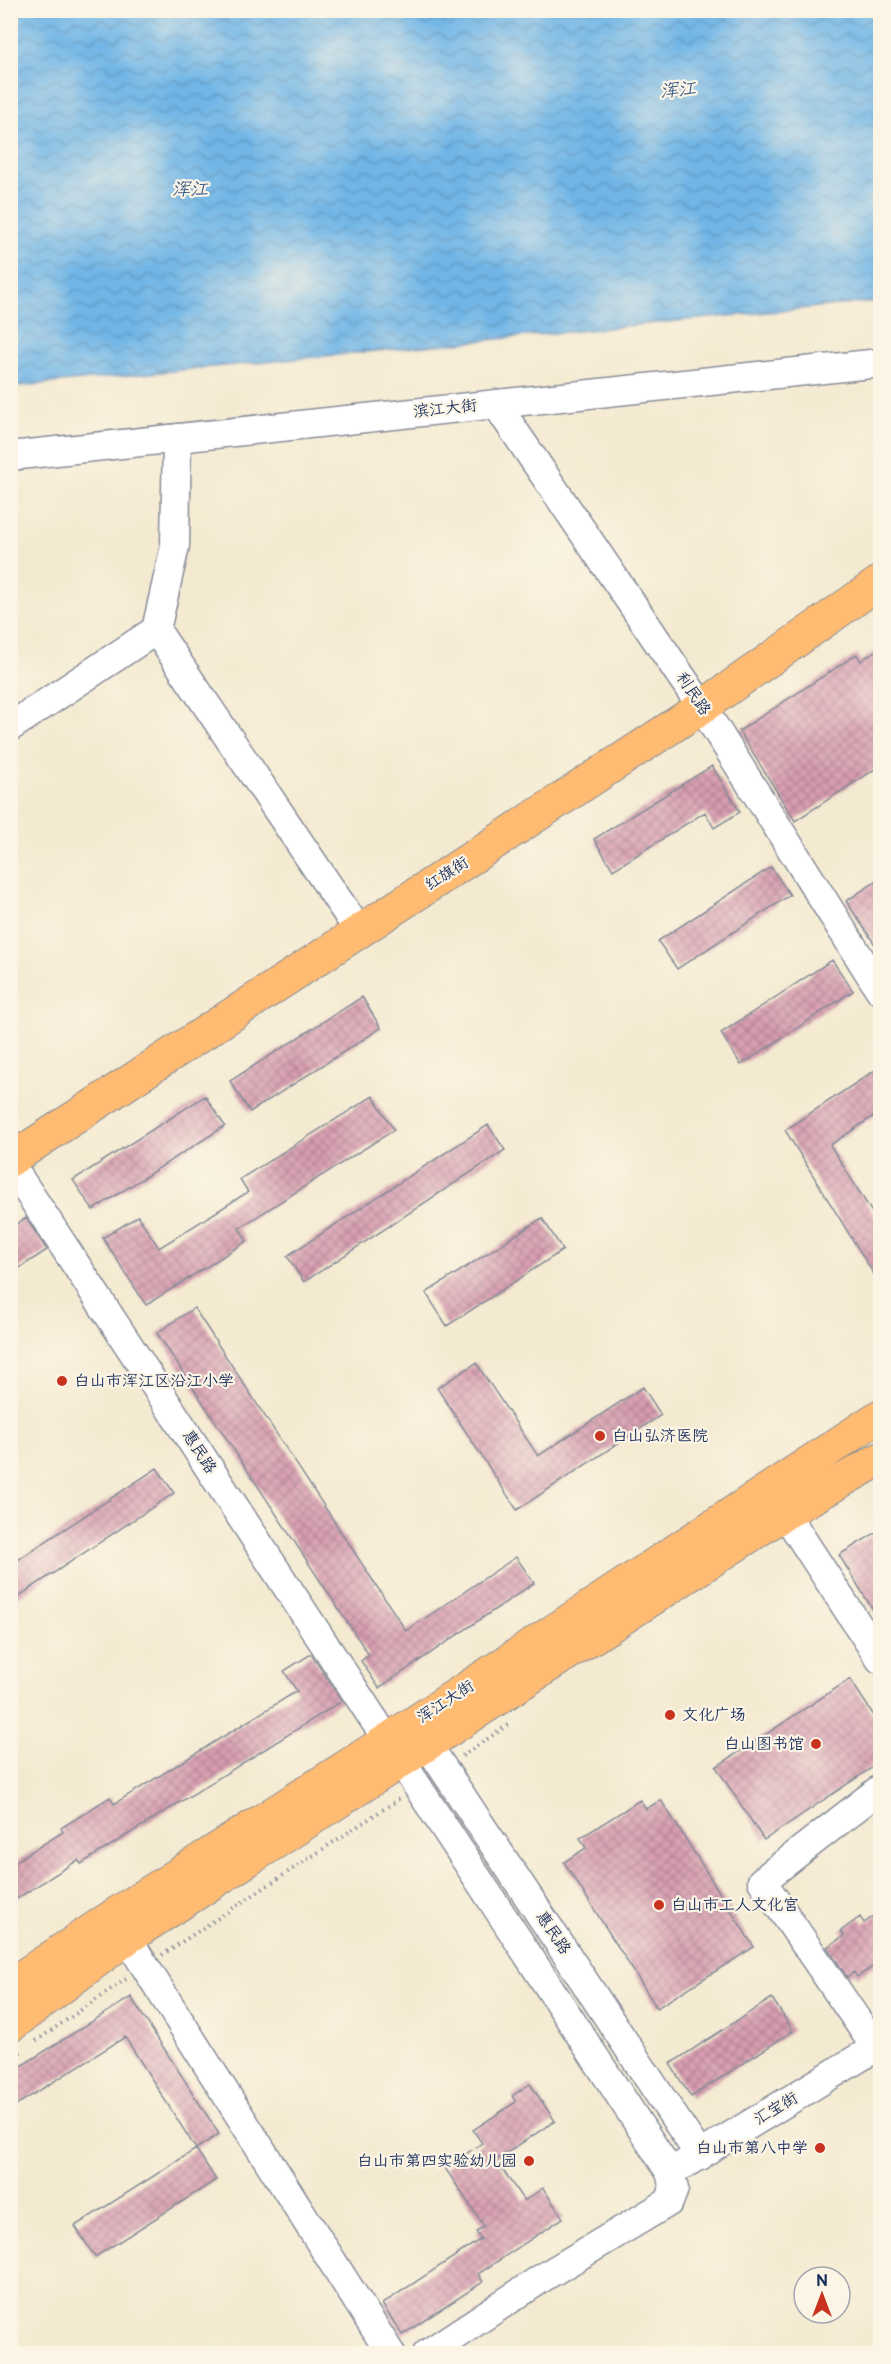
<svg xmlns="http://www.w3.org/2000/svg" width="891" height="2364" viewBox="0 0 891 2364" font-family="'Balsamiq Sans','LXGW WenKai TC',sans-serif">
  <style>
    .water { fill: url(#water-waves); stroke: #4672a2; stroke-width: 1.5 }
    .building { fill: url(#building-cross-hatch) }
    .lines { fill: none; stroke-linecap: round; stroke-linejoin: round }
    .minor-casing { stroke: #888c98; stroke-width: 31 }
    .major-casing { stroke: #888c98; stroke-width: 35 }
    .path { stroke: #888c98; stroke-width: 4; stroke-dasharray: 1.5 4.5; stroke-linecap: butt }
    .minor { stroke: #fff; stroke-width: 28 }
    .major { stroke: #ffbb71; stroke-width: 33 }
    .poi-dot { fill: #c8321e; stroke: #fcf5e5; stroke-width: 2 }
    .labels { text-anchor: middle; dominant-baseline: central; stroke-width: 4.5; stroke-linejoin: round; paint-order: stroke }
    .street-label { font-size: 16px; fill: #1b2f5e; stroke: #fcf5e5 }
    .poi-label { font-size: 16px; fill: #1b2f5e; stroke: #fcf5e5; text-anchor: start }
    .water-label { font-size: 18px; font-style: italic; fill: #355787; stroke: #fcf5e5 }
  </style>
  <defs>
    <pattern id="water-waves" width="16" height="10" patternUnits="userSpaceOnUse" patternTransform="scale(1.5)"><rect width="16" height="10" fill="#70b5e6"/><path d="M0 5q4-4 8 0t8 0" fill="none" stroke="#5b94be"/></pattern>
    <pattern id="building-cross-hatch" width="8" height="8" patternUnits="userSpaceOnUse" patternTransform="scale(1.5)"><rect width="8" height="8" fill="#d89db0"/><path d="M0 0l8 8M0 8l8-8" fill="none" stroke="#ae8092"/></pattern>
  </defs>
  <rect width="100%" height="100%" fill="#fcf5e5"/>
  <filter id="ink" filterUnits="userSpaceOnUse"><feTurbulence type="fractalNoise" baseFrequency=".0167" numOctaves="2"/><feDisplacementMap in="SourceGraphic" scale="12" xChannelSelector="R" yChannelSelector="G"/><feConvolveMatrix kernelMatrix="1 2 1 2 8 2 1 2 1" color-interpolation-filters="sRGB"/></filter>
  <filter id="wash" filterUnits="userSpaceOnUse"><feTurbulence type="fractalNoise" baseFrequency=".008" numOctaves="4" result="noise"/><feDisplacementMap in="SourceGraphic" scale="24" xChannelSelector="R" yChannelSelector="G"/><feGaussianBlur stdDeviation="1.35" result="paint"/><feColorMatrix in="noise" values="0 0 0 0 0 0 0 0 0 0 0 0 0 0 0 0 0 1.4 0 .05"/><feComposite in="paint" operator="in"/></filter>
  <g filter="url(#wash)">
    <rect width="100%" height="100%" fill="#f4ead1"/>
    <path class="water" d="M11 10 880 11V301L11 387Z"/>
    <g id="blocks">
      <path class="building" d="M880 648V766L795 821 739 731 857 654 861 661Z
        M712 766 740 812 714 828 705 812 613 870 594 839Z
        M771 867 790 895 677 969 658 941Z
        M880 879V952L846 901Z
        M832 960 853 991 741 1065 721 1033Z
        M362 997 381 1028 250 1112 230 1081Z
        M880 1067V1112L830 1145 880 1225V1284L785 1130Z
        M205 1096 225 1126 93 1210 73 1180Z
        M373 1096 394 1130 239 1228 247 1241 146 1305 103 1238 138 1216 159 1248 248 1192 240 1179Z
        M488 1125 505 1150 304 1282 287 1256Z
        M26 1218 47 1250 10 1274V1228Z
        M542 1218 563 1250 447 1326 426 1293Z
        M194 1308 406 1631 516 1557 534 1583 379 1688 361 1661 369 1655 157 1333Z
        M476 1363 538 1456 643 1387 661 1415 517 1510 437 1388Z
        M157 1468 174 1493 10 1602V1565Z
        M880 1530V1621L839 1555Z
        M311 1654 342 1701 81 1864 78 1860 10 1903V1865L63 1832 61 1828 110 1797 114 1804 297 1691 284 1671Z
        M850 1679 880 1725V1762L764 1840 716 1767Z
        M640 1800 646 1809 661 1800 754 1947 657 2008 564 1862 586 1848 580 1838Z
        M880 1912V1962L857 1977 854 1972 847 1977 827 1947 844 1936 841 1931 860 1917 864 1923Z
        M131 1997 219 2134 196 2149 125 2037 10 2109V2073Z
        M772 1998 793 2031 691 2097 670 2064Z
        M530 2084 555 2121 496 2160 524 2201 543 2188 563 2218 478 2274 483 2282 402 2335 382 2304 481 2239 476 2232 484 2226 445 2168 482 2143 473 2130 516 2102 512 2096Z
        M196 2149 216 2180 95 2257 75 2226Z"/>
    </g>
  </g>
  <g filter="url(#ink)">
    <use href="#blocks" fill-opacity="0" stroke="#888c98" stroke-width="1.5"/>
    <g class="lines">
      <g class="minor-casing">
        <path id="minor" d="M496 404 702 707 880 990
          M177 438 175 546 156 630 359 931
          M10 456 880 363
          M10 727 156 630
          M10 1164 670 2172 674 2189 669 2202 542 2278 427 2354
          M785 1513 880 1659
          M405 1742 427 1744 700 2156
          M118 1919 127 1938 391 2354
          M876 2048 762 1881 880 1789
          M683 2165 880 2045"/>
      </g>
      <g class="major-casing">
        <path id="major" d="M10 1160 702 707 880 582
          M10 1985 116 1914 388 1740 880 1416
          M10 2026 127 1938 785 1513 880 1459"/>
      </g>
      <path class="path" d="M462 1756 508 1725
        M162 1955 399 1799
        M36 2041 126 1979
        M10 2059 25 2049"/>
      <use href="#minor" class="minor"/>
      <use href="#major" class="major"/>
    </g>
  </g>
  <g class="poi-dot">
    <circle cx="62" cy="1381" r="6"/>
    <circle cx="600" cy="1436" r="6"/>
    <circle cx="670" cy="1715" r="6"/>
    <circle cx="816" cy="1744" r="6"/>
    <circle cx="659" cy="1905" r="6"/>
    <circle cx="820" cy="2148" r="6"/>
    <circle cx="529" cy="2161" r="6"/>
  </g>
  <g class="labels">
    <g class="street-label">
      <text transform="translate(445 409) rotate(-6)">滨江大街</text>
      <text transform="translate(693 694) rotate(56)">利民路</text>
      <text transform="translate(447 874) rotate(-33)">红旗街</text>
      <text transform="translate(199 1452) rotate(57)">惠民路</text>
      <text transform="translate(446 1702) rotate(-33)">浑江大街</text>
      <text transform="translate(553 1933) rotate(56)">惠民路</text>
      <text transform="translate(776 2109) rotate(-31)">汇宝街</text>
    </g>
    <g class="poi-label">
      <text x="74" y="1381">白山市浑江区沿江小学</text>
      <text x="612" y="1436">白山弘济医院</text>
      <text x="682" y="1715">文化广场</text>
      <text x="804" y="1744" text-anchor="end">白山图书馆</text>
      <text x="671" y="1905">白山市工人文化宫</text>
      <text x="808" y="2148" text-anchor="end">白山市第八中学</text>
      <text x="517" y="2161" text-anchor="end">白山市第四实验幼儿园</text>
    </g>
    <g class="water-label">
      <text transform="translate(678 90) rotate(-6)">浑江</text>
      <text x="190" y="189">浑江</text>
    </g>
  </g>
  <rect width="891" height="2364" fill="none" stroke="#fcf5e5" stroke-width="36"/>
  <g transform="translate(822 2295)"><circle r="28" fill="#fcf5e5" stroke="#a2a6af" stroke-width="1.5"/>
  <path d="M0-4.5L10 22L0 15L-10 22Z" fill="#c8321e"/>
  <text y="-9" font-size="16" font-weight="bold" text-anchor="middle" fill="#1b2f5e">N</text>
  </g>
</svg>
